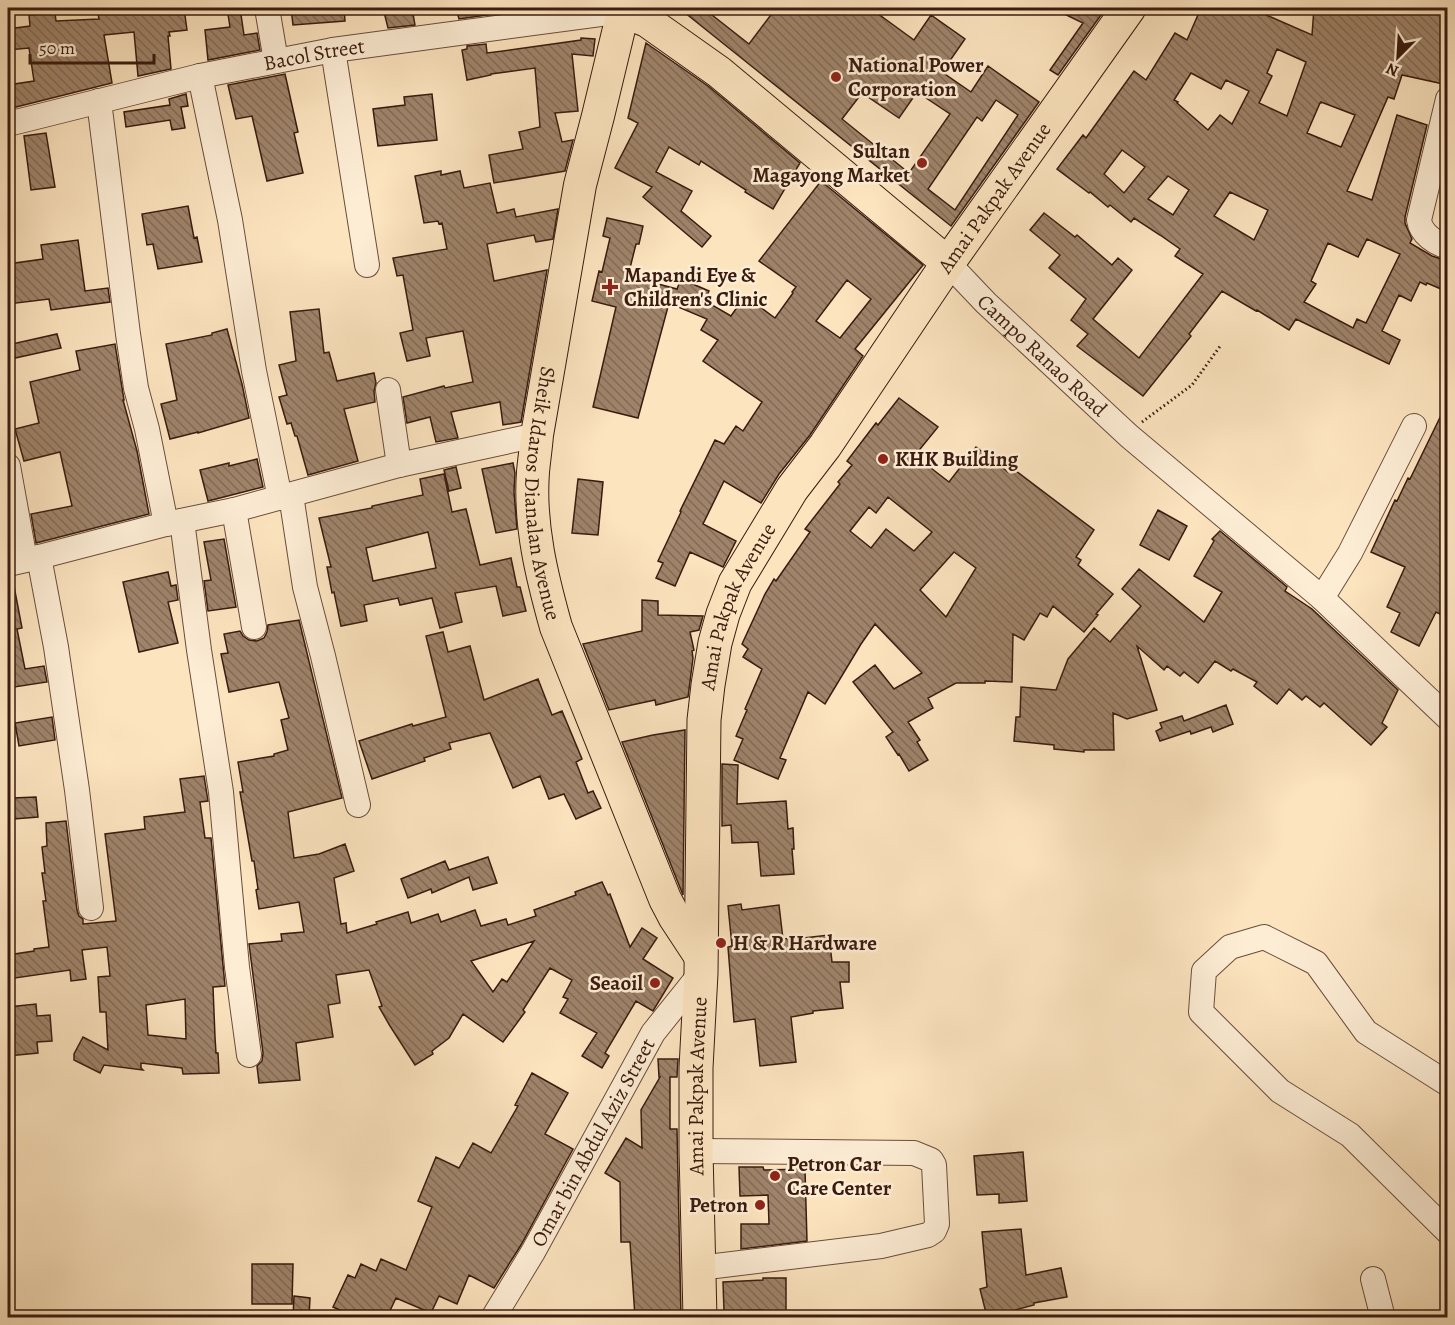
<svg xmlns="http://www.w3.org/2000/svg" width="1455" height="1325" viewBox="0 0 1455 1325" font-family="Alegreya,serif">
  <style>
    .building { fill: url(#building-back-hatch); stroke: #3a1b0f; stroke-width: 1.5; fill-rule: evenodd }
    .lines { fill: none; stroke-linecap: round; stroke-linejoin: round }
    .minor-casing { stroke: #6a4d3b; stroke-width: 26 }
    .major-casing { stroke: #3a1b0f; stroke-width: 34 }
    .highway-casing { stroke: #3a1b0f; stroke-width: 35 }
    .path { stroke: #3a1b0f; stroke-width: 3; stroke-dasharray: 1.5 3; stroke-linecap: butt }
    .minor { stroke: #fdedd5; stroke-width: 24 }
    .major { stroke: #fce4bf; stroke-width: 32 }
    .highway { stroke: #fce4bf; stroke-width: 33 }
    .poi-dot { fill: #8f2418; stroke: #fdedd5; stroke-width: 2 }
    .labels { text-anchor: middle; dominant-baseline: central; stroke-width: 5; stroke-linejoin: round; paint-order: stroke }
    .street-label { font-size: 21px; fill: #3a1b0f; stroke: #fdedd5 }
    .poi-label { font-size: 21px; font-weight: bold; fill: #3a1b0f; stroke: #fdedd5; text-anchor: start }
  </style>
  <defs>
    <pattern id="building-back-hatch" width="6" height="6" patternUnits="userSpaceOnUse" patternTransform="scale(1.5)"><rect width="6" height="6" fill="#9f846b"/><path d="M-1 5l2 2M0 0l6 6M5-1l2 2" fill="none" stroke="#836b56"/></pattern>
  </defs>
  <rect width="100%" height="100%" fill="#fce4bf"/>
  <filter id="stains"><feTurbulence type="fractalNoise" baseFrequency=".00333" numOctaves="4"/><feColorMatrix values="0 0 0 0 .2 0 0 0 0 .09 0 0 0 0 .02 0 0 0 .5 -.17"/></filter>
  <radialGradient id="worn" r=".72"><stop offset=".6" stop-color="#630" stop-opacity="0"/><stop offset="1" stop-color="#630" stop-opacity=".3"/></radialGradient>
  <path class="building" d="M97 8H184L187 30 169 32 170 36H168L171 69 138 76 134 32 104 35 112 83 8 109V85L34 81 29 48 8 50V29L30 26 29 15 55 13 56 21 99 19Z
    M227 8H240L244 35 257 33 260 50 208 60 205 30 230 27Z
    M291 8H344L345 21 293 25Z
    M383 8H412L415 25 388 28Z
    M456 8H522V10L459 19Z
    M679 8H703L749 44 776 8H870L914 40 931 15 965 39 942 72 971 92 988 66 1039 102 951 226ZM917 92 950 114 909 173 842 119 862 93 899 118ZM996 100 1018 115 955 210 928 189 977 117 982 121Z
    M1052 8H1106L1058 75 1050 70 1083 23Z
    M1201 8H1259L1257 11 1312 35 1314 8 1349 9V8H1448V85L1402 75 1394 99 1388 97 1347 191 1372 200 1397 115 1427 125 1405 217V223L1412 239 1410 243 1432 256 1448 261V292L1427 283 1426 285 1420 282 1411 301 1399 295 1382 331 1400 340 1389 364 1296 319 1289 330 1257 310 1256 311 1222 291 1189 334 1191 336 1143 396 1077 346 1088 334 1071 320 1086 299 1049 268 1060 255 1030 230 1044 213 1075 237 1077 235 1112 265 1118 258 1132 270 1093 319 1139 358 1203 274 1175 256 1180 249 1160 235 1134 218 1131 222 1110 205 1108 207 1090 192 1089 193 1057 169 1083 135 1086 138 1134 71 1146 80 1175 33 1187 40ZM1277 49 1306 62 1287 116 1259 103 1272 76 1267 73ZM1191 73 1221 89 1226 80 1249 91 1232 124 1220 115 1208 130 1177 103 1178 102 1174 100ZM1321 102 1355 115 1341 147 1307 133 1320 103H1321ZM1122 150 1145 167 1124 193 1104 174ZM1168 176 1189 190 1173 215 1148 199ZM1230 192 1268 210 1254 240 1214 216ZM1367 239 1400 254 1366 323 1357 319 1353 328 1304 302 1316 284 1311 281 1328 243 1358 257Z
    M581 38 595 39 593 56 572 54 578 111 555 113 562 142 573 140 565 171 494 183 489 155 523 149 519 132 540 127 535 68 491 74V75L467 80 462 50 467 49V46L486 44 487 53 503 51 581 40Z
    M646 43 708 86 800 163 773 209 745 192 746 190 701 161 699 165 669 147 656 172 692 191 681 211 711 236 702 247 643 197 652 187 615 168 638 123 628 118Z
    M285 74 298 132 294 133 303 173 267 181 252 116 236 119 228 85Z
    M186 94 188 106 181 107 185 128 172 130 170 120 126 127 124 112 170 105 169 99Z
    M432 94 437 140 378 146 373 109 405 105 404 97Z
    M46 133 55 187 31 190 24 136Z
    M441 171V175L460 171 464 188 490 183 497 213 514 209 516 217 558 209 553 239 536 242 534 235 487 244 494 281 547 270 521 422 503 425 500 402 451 412 458 438 436 442 430 417 407 423 403 397 444 386 445 388 473 382 463 331 426 338 430 356 407 361 400 333 413 330 403 275 397 276 393 258 447 249 442 223 439 224 438 221 424 223 415 176Z
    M821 181 923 265 855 349 863 356 810 435 779 474 761 503 724 481 703 524 736 541 723 567 690 552 675 586 656 578 663 563 658 561 681 512 680 511 715 440 724 444 736 426 743 431 762 402 703 361 718 340 701 330 707 319 669 303 638 418 593 407 616 307 592 301 599 271 602 272 610 238 603 236 607 218 643 226 639 244H636L628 276 677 289 681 279 709 291 705 301 731 316 745 296 775 318 793 293 792 292 796 287 759 261ZM847 280 871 299 840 338 816 321Z
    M188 206 194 238 197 237 202 262 158 269 153 244 147 245 142 214Z
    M78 240 85 291 108 288 110 302 51 310 49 299 8 304V264L43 259 41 245Z
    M319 309 324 353 329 352 337 381 374 373 376 383 374 391 375 402 344 409 358 461 308 475 297 436H295L291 423 287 424 279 397 287 395 279 365 296 361 290 312Z
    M227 329 242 384 249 418 198 433V432L170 439 161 404 177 400 166 344 212 335V333Z
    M57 334 61 348 15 358 12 344Z
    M115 344 124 400H123L137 451 149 514 36 543 31 514 72 506 60 452 24 461 15 429 39 423 30 382 80 370 76 351Z
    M899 398 938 427 916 454 919 457 918 458 949 482 976 447 1008 472 1012 468 1094 530 1076 557 1081 560 1078 565 1113 594 1096 614 1098 615 1084 632 1053 606 1047 617 1040 613 1024 640 1013 634 1012 682 985 681V683H956L928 698 933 708 908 722 920 740 917 742 928 760 909 771 899 754 898 755 886 737 893 732 853 682 875 665 894 689 922 673 875 624 861 644 825 704 808 692 780 758 786 760 778 779 734 760 743 739 736 736 747 710 745 709 762 669 743 657 748 649 742 644 765 594 774 579 776 581 810 532 805 529 840 484 838 482 852 465 847 461 876 423 878 425ZM888 497 932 532 914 551 886 529 871 548 850 531 869 507 876 513ZM954 552 976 568 946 617 920 590Z
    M1448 401V618L1436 612 1419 646 1391 632 1400 613 1387 607 1405 567 1371 552 1395 500 1397 501 1408 478 1410 479Z
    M257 459 263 487 208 501 200 470 229 463V466Z
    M513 463 515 473 514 492 517 529 496 533 482 469Z
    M456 467 461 488 449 491 444 470Z
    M444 474 452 512 466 509 480 565 511 558 517 587H520L526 611 503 616 496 586 455 593 462 622 440 628 432 598 400 605 398 598 364 605 367 621 341 626 334 592 332 593 327 567H331L319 518 372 508V506L423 495 420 479ZM428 532 436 568 373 581 366 548Z
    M578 479 603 482 598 535 572 533Z
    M1158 510 1187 526 1169 560 1140 545Z
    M1220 531 1287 587 1285 591 1312 609 1398 690 1382 723 1387 727 1371 745 1324 703 1320 707 1306 696 1302 700 1289 689 1277 704 1254 686 1257 682 1233 669 1231 671 1215 661 1198 683 1184 672 1180 676 1167 666 1164 670 1137 646 1157 710 1127 719 1113 713 1114 750H1084V752L1054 749V745L1014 741 1016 717H1020L1021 687 1056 690 1068 659 1094 628 1110 642 1141 606 1122 589 1139 569 1204 622 1222 592 1194 576 1214 541 1212 539Z
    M224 539 236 607 208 611 204 581 211 580 204 542Z
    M168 572 171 586 176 585 178 600 168 602 178 643 139 652 123 582Z
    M8 586H14L22 628 17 629 25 669 44 666 47 682 8 688Z
    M642 600 658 601V615L703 616 699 630 690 632 694 650 692 651 693 658 688 697 656 705 655 700 609 710 583 644 642 631Z
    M299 620 342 798 288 812 294 858 319 854 345 844 354 871 334 878 341 924 346 923 347 933 377 924 376 922 408 912 411 923 438 914 441 922 475 910 481 926 506 919 508 925 536 916 534 910 576 895 575 892 602 882 608 895 610 894 630 947 642 928 657 938 643 959 673 978 653 1011 636 1001 605 1053 609 1056 602 1068 582 1056 597 1033 560 1013 568 999 563 997 572 980 550 968 523 1010 525 1012 503 1042 463 1014 449 1038 432 1051 433 1054 415 1065 390 1026 379 1007 382 1006 369 970 336 975 340 1003 328 1005 333 1037 296 1043 300 1080 259 1083 257 1066 262 1061 263 1053 249 944 282 941 281 934 304 932 299 902 259 909 256 890 258 889 254 861H252L240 792H243L238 762 274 756V754L288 750 281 720 289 718 279 682 229 692 221 654 228 653 224 634 240 631 243 636 249 640 257 641 264 638 267 632 268 625ZM534 941 507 982 502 979 493 992 471 961Z
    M443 632 448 652 470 646 484 700 538 679 552 715 562 711 582 759 576 762 588 793 593 791 601 808 576 819 564 794 549 799 540 776 513 788 490 733 449 743 451 749 424 758 425 761 372 779 359 741 412 724 413 726 446 717 426 636Z
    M1226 705 1233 724 1213 732 1211 727 1191 734 1190 731 1160 741 1156 731 1162 728 1160 723 1182 716 1184 721Z
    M52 717 55 740 19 746 15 723Z
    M685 730 683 895 622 742 653 735Z
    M722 764 738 765 737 804 786 801 788 829 793 828 794 849H792L794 874 761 876 758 842 732 843 731 825 722 826Z
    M204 776 208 801 200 802 205 838H211L225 986 213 987 215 1037 216 1053H218L219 1073 183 1074 182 1068 141 1063V1068L143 1070 104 1065 100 1073 74 1060V1054L83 1037 108 1050 106 1012H100L98 977 110 976 107 947 82 950 86 979 71 981 70 970 8 979V955L34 951V949L49 947 43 901H46L42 873H45L42 847 47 846 46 823 66 821 77 910 79 916 83 919V924L116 921 105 834 145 829 144 817 185 812 180 779ZM185 999 186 1039 148 1035 146 1005Z
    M36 797 38 817 14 819 13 798Z
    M488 857 497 883 473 890 469 877 432 893 431 889 408 898 401 879 445 861 449 870Z
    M741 904 742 910 779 905 783 939 794 938V939L829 935 832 962H849V982H840L843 1008 813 1011V1013L791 1017 796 1062 760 1066 755 1019 734 1022 728 947 732 946 728 906Z
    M36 1004 37 1016 50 1015 52 1041 37 1042 38 1053 8 1056V1007Z
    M658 1059H678L677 1077H670V1129H677L681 1317H635L630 1242H621L620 1182 605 1173 626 1138 642 1148 641 1110 660 1077H659Z
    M532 1073 568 1093 545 1134 573 1149 521 1245 494 1288 469 1275 457 1304 439 1296 431 1313 396 1298 387 1317H376L366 1313 364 1317H356L333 1307 348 1275 355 1278 361 1264 376 1271 381 1259 406 1270 432 1207 418 1201 436 1157 459 1168 473 1143 491 1153 518 1106 515 1105Z
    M1023 1152 1027 1201 999 1203V1194L977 1195 974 1156Z
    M739 1167H763L764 1170 805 1169 807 1241 741 1249V1224H769L768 1195 740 1196Z
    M1021 1229 1026 1275 1061 1268 1067 1297 1034 1303V1305L1011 1311 1013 1317H987L980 1289 987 1287 982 1232Z
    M252 1264H293L292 1304H252Z
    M763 1278H786V1317H764L763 1310 724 1311 723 1282 763 1280Z
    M294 1296 310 1298 309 1317H293Z"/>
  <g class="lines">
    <g class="minor-casing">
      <g id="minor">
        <path d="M267 8 276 61"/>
        <path d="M333 50 367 265"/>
        <path d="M200 76 230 220 254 371 280 498"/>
        <path d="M1448 99 1419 220C1421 234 1435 243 1448 247"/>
        <path d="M99 101 128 334 136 388 147 429 166 524"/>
        <path id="s1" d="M8 124 200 76 333 50 623 11"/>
        <path id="s2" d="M948 263 986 303 1129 436 1322 598 1448 718"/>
        <path d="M388 390 399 465"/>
        <path d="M8 466 25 560"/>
        <path d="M291 495 305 587 323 656 358 805"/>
        <path d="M234 510 254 627"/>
        <path d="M182 521 199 650 221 792 237 967 249 1055"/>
        <path d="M39 557 56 647 77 790 91 908"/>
        <path d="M8 564 39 557 166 524 234 510 399 465 537 435"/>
        <path d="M1322 598 1350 553 1414 426"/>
        <path d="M1448 1084 1366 1032 1316 963 1264 937 1230 947 1204 971 1201 1012 1280 1091 1350 1135 1448 1232"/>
        <path d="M696 1151 914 1153 931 1160 934 1165 937 1224 934 1231 928 1235 881 1246 699 1268"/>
        <path d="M1373 1279 1383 1318"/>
        <path id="s3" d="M493 1318 533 1252 653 1033 701 973"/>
      </g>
    </g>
    <g class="major-casing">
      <g id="major">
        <path id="s4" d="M624 8 598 116 580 185 537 435C536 448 534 460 533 472 529 525 542 577 556 627L665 899 675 918 700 956"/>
        <path d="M623 11 647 21 719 72 948 263"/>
      </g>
    </g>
    <g class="highway-casing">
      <g id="highway">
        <path id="s5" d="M700 1318 696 1151V1068L701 973 704 720 708 685 715 643 723 614 735 583 792 489 825 446 948 263 1129 8"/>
      </g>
    </g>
    <path class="path" d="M1142 422 1192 385 1221 345"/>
    <use href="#minor" class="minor"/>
    <use href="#major" class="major"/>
    <use href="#highway" class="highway"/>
  </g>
  <g class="poi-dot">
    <circle cx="836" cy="77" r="6"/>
    <circle cx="922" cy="163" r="6"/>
    <path d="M607 278h6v6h6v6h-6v6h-6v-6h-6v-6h6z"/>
    <circle cx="883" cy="459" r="6"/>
    <circle cx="721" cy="943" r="6"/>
    <circle cx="655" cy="983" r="6"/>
    <circle cx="775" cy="1176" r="6"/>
    <circle cx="760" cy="1205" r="6"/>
  </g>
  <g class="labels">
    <g class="street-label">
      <text stroke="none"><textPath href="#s1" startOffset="314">Bacol Street</textPath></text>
      <text stroke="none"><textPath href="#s5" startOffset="1204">Amai Pakpak Avenue</textPath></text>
      <text stroke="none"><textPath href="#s2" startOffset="132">Campo Ranao Road</textPath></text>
      <text stroke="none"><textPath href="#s4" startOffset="495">Sheik Idaros Dianalan Avenue</textPath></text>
      <text stroke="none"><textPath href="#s5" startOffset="718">Amai Pakpak Avenue</textPath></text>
      <text stroke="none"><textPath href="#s5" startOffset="232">Amai Pakpak Avenue</textPath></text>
      <text stroke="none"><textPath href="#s3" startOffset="202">Omar bin Abdul Aziz Street</textPath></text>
    </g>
    <g class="poi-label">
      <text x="848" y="65">National Power<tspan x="848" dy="24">Corporation</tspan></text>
      <text x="910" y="151" text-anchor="end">Sultan<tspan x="910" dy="24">Magayong Market</tspan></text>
      <text x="624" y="275">Mapandi Eye &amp;<tspan x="624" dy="24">Children's Clinic</tspan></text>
      <text x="895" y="459">KHK Building</text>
      <text x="733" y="943">H &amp; R Hardware</text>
      <text x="643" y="983" text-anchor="end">Seaoil</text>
      <text x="787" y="1164">Petron Car<tspan x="787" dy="24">Care Center</tspan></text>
      <text x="748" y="1205" text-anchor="end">Petron</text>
    </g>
  </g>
  <rect width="1455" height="1325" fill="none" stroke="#fce4bf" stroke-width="30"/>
  <rect x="9" y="9" width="1437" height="1307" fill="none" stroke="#3a1b0f" stroke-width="3"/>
  <rect x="15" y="15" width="1425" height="1295" fill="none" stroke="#3a1b0f" stroke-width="1.5"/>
  <g transform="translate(1398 57) rotate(204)" stroke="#fdedd5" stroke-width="4.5" paint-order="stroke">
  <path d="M0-4.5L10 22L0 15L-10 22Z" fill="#3a1b0f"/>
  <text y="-9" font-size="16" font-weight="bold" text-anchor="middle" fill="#3a1b0f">N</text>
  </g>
  <path d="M30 54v9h124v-9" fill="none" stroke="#3a1b0f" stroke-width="3"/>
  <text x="39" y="54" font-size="18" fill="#3a1b0f" stroke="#fdedd5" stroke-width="4.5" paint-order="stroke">50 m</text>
  <rect width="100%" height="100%" filter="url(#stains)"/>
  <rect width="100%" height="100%" fill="url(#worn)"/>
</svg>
